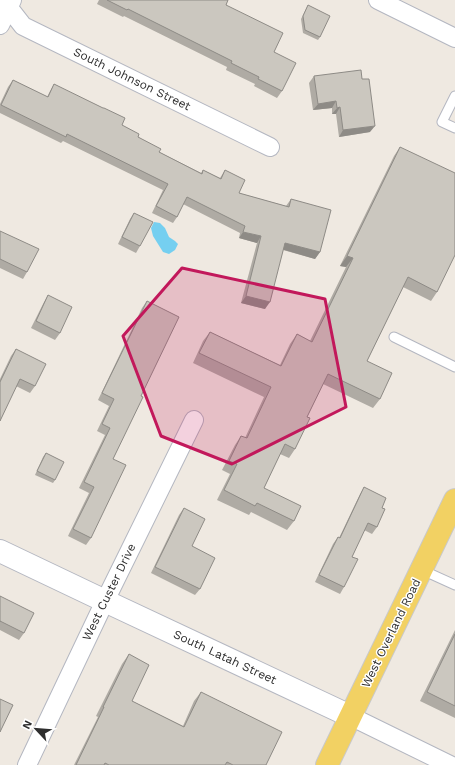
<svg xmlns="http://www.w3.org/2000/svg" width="455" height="765" viewBox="0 0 455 765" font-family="'Work Sans',sans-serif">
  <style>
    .water { fill: #75cff0 }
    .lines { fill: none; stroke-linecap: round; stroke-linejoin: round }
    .lane-casing { stroke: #b4b7c1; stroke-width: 11 }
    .street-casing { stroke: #b4b7c1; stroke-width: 20 }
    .secondary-casing { stroke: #b4b7c1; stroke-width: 24 }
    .primary-casing { stroke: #c9c9c9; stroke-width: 24 }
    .lane { stroke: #fff; stroke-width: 9 }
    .street { stroke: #fff; stroke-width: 18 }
    .secondary { stroke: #fff; stroke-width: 22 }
    .primary { stroke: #f2d163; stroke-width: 22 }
    .wall { fill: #afaba4 }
    .shaded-wall { fill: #8e8b86 }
    .building { fill: #cbc7bf; stroke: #8e8b86 }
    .marked { fill: #c2185b; fill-opacity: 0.2; stroke: #c2185b; stroke-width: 3; stroke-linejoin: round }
    .labels { text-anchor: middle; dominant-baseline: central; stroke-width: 3; stroke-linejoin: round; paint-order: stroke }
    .street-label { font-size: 12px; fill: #2e2e2e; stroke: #fff }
  </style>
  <rect width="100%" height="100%" fill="#efe9e1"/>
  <path class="water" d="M154 222 160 223 165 228 169 237 175 241 178 244 175 250 169 254 163 252 153 236 151 228Z"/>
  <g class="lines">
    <g class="lane-casing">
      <path id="lane" d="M455 96 442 122 455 128
        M394 337 455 367
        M422 570 455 585"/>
    </g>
    <g class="street-casing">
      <path id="street" d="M378 0 455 38
        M0 3 9 8 23 26 270 147
        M0 25 12 0
        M350 716 450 765
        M27 765 105 601 194 420"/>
    </g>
    <g class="secondary-casing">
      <path id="secondary" d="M0 551 105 601 350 716"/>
    </g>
    <g class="primary-casing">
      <path id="primary" d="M327 765 455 500"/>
    </g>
    <use href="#lane" class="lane"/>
    <use href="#street" class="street"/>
    <use href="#secondary" class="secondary"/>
    <use href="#primary" class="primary"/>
  </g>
  <path class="wall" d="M99 0H228L226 5 274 52 282 91 277 98 254 86 255 84 226 70 227 67 124 16 123 17 97 4Z
    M308 5 320 37 318 40 303 33 301 19Z
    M314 76 370 132 339 137 336 114H332V108L313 110 309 83Z
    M13 80 47 97 50 91 54 84 122 125 159 152 201 173 203 170 220 178 225 170 239 193 286 206 291 199 320 252 315 259 283 250 265 309 241 303 257 243 239 238 240 233 183 204 177 217 173 223 152 213 163 190 63 141 61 143 0 113V104L8 87Z
    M400 147 437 292 431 301 403 287 367 361 380 399 373 408 323 384 307 417 295 449 289 458 280 454 264 488 294 521 287 530 251 512 249 515 217 500 230 474 222 470 235 445 241 436 245 438 264 397 193 363 203 341 210 332 280 365 290 344 297 334 310 341 346 267 340 266 394 156Z
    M134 213 140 246 136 253 118 244 130 219Z
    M0 231 27 272 23 279 0 268Z
    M48 295 60 333 55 340 31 328 44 302Z
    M147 301 141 396 113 459 91 538 86 545 68 536 89 493 79 488 105 435 97 431 109 406 98 400 142 308Z
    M16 349 35 386 30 393 16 386 0 421V379L11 356Z
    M46 453 55 480 53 483 35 475 43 457Z
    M364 487 382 508 377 527 372 534 364 530 352 557 344 587 340 594 315 582 333 544 338 537 339 538 360 494Z
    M184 508 200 589 195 595 151 573 179 515Z
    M0 596 24 633 19 640 0 630Z
    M455 630V718L420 701Z
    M129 654 132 701 183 726 194 701 201 692 266 765H74L98 717 96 716 122 664Z"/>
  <path class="shaded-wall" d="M336 101 332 108 313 110 318 104Z
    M340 107 336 114H332L337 108Z
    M375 126 370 132 339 137 343 130Z
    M243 232 261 236 257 243 239 238Z
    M285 243 320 252 315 259 281 249Z
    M347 256 353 258 346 267 340 266Z
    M246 296 270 302 265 309 241 303Z"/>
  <path class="building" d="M107 0H228L226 5 283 33 274 52 296 63 282 91 258 79 259 77 231 63 232 61 128 9 127 10Z
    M308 5 330 16 320 37 305 30 303 16Z
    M361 70 362 79H369L375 126 343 130 340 107 337 108 336 101 318 104 314 76Z
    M13 80 48 97 54 84 103 108H104L125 118 122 125 139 134 138 137 161 149 159 152 202 174 203 170 221 179 225 170 245 180 239 193 289 207 291 199 331 210 320 252 285 243 270 302 246 296 261 236 243 232 245 226 187 197 177 217 156 206 168 184 67 134 66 137 1 105Z
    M400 147 455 173V255L437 292 408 277 367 361 392 373 380 399 328 374 307 417 310 418 295 449 285 444 264 488 301 506 294 521 257 503 255 506 224 490 237 464 229 461 241 436 247 438 271 387 199 353 210 332 281 366 297 334 312 342 353 258 347 256Z
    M134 213 153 222 140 246 122 237Z
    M0 231 39 249 27 272 0 259Z
    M48 295 72 307 60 333 36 321Z
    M147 301 179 317 141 396 143 397 113 459 126 465 91 538 73 529 94 487 84 482 110 428 102 424 114 399 102 393Z
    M16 349 46 364 35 386 20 379 0 421V382Z
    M46 453 64 462 55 480 37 471Z
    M364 487 386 498 382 508 385 509 377 527 368 523 352 557 358 559 344 587 319 575 338 537 340 538Z
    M184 508 205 519 192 546 215 558 200 589 155 567Z
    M0 596 34 613 24 633 0 621V622Z
    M455 634V706L427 692Z
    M129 654 149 665 132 701 184 727 201 692 282 732 266 765H233L227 762 225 765H109L105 763 104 765H76L104 707H103Z
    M0 699 13 705 0 732Z"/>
  <path class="marked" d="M182 268 325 299 346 407 232 464 161 436 123 336Z"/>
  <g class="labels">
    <g class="street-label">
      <text transform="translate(132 79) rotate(26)">South Johnson Street</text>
      <text transform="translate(109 592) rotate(-64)">West Custer Drive</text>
      <text transform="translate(391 633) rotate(-64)">West Overland Road</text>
      <text transform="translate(225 657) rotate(25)">South Latah Street</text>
    </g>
  </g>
  <g transform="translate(36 729) rotate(296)" stroke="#ffffff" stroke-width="3" paint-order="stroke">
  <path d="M0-3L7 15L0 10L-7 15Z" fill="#2e2e2e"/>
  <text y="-6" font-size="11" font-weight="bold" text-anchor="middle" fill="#2e2e2e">N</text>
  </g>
</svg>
